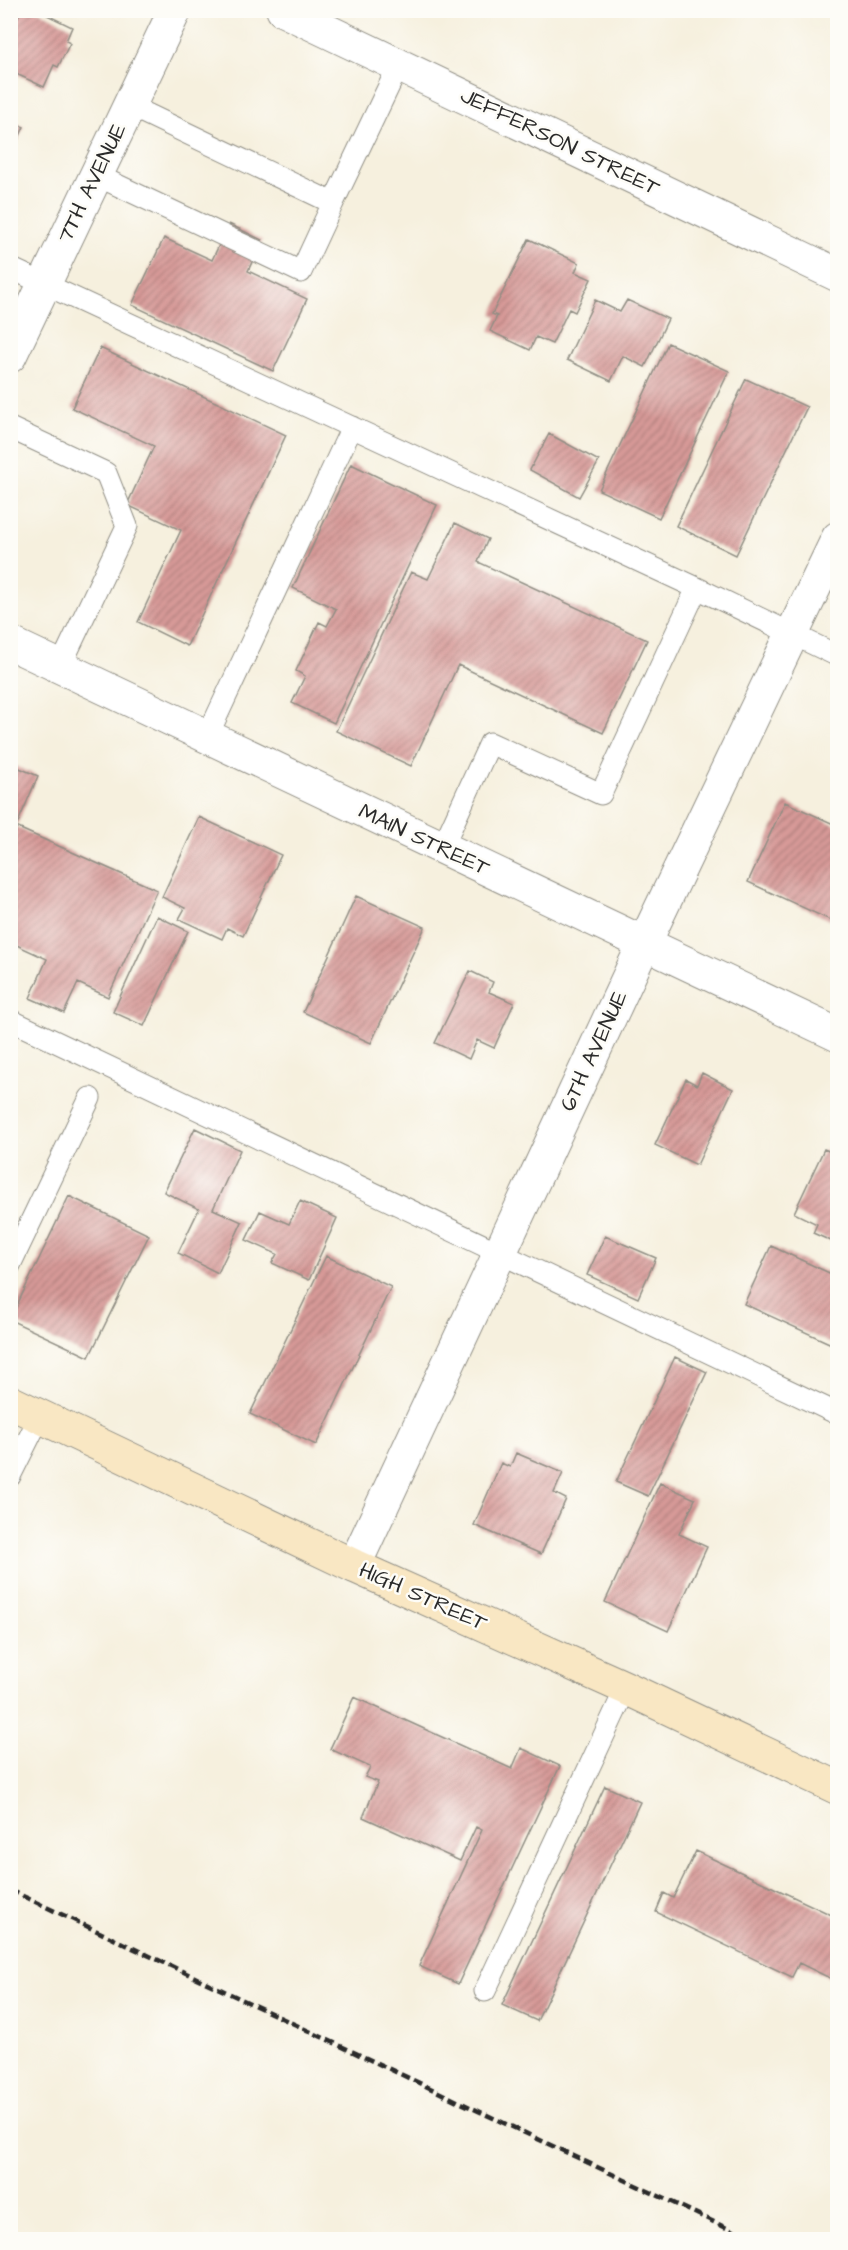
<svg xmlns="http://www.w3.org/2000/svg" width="848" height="2250" viewBox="0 0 848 2250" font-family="'Architects Daughter',sans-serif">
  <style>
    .building { fill: url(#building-hatch) }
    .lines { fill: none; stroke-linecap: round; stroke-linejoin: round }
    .lane-casing { stroke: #908e84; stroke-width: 23 }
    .street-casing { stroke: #908e84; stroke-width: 35 }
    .secondary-casing { stroke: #908e84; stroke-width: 35 }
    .lane { stroke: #fff; stroke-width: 21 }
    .street { stroke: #fff; stroke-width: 33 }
    .secondary { stroke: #f9e7c3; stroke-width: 33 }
    .rail { stroke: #2b2b2b; stroke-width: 4.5; stroke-dasharray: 9 4.5; stroke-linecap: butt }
    .labels { text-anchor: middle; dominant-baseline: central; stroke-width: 5; stroke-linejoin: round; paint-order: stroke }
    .street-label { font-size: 22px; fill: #2b2b2b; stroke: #fdfcf7 }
  </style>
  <defs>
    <pattern id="building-hatch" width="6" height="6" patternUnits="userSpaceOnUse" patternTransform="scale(1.5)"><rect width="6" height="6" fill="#d79a98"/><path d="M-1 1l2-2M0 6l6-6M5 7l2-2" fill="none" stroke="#af7e7c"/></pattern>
  </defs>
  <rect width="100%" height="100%" fill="#fdfcf7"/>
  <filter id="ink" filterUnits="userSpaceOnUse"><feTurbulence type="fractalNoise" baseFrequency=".0167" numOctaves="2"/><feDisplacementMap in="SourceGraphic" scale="12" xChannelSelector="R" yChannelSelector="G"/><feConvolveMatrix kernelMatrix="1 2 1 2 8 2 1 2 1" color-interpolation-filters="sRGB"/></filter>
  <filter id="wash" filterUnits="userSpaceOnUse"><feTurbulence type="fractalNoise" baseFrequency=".008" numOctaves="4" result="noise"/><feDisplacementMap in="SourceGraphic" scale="24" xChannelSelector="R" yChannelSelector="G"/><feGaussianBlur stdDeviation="1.35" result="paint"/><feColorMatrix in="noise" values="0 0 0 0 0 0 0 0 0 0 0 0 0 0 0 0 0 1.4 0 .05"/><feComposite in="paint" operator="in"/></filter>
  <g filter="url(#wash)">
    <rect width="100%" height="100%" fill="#f6f0de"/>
    <g id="blocks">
      <path class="building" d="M21 10H37L72 27 66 41 70 43 58 67 54 65 44 87 10 71V34Z
        M10 121 24 127 10 157Z
        M229 224 262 240 248 271 307 299 273 371 132 305 164 238 212 260Z
        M529 239 579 263 575 272 591 279 575 312 569 309 552 344 536 337 530 350 490 331 497 316 492 314Z
        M595 300 620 312 627 300 668 319 645 367 623 356 611 381 567 360Z
        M668 343 729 371 659 518 599 490Z
        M100 348 286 435 187 646 138 622 181 530 127 505 154 446 72 408Z
        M746 379 807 407 736 555 676 526Z
        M549 434 599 461 579 497 530 470Z
        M351 464 437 505 334 723 292 703 305 676 296 671 319 622 327 626 336 609 293 588Z
        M455 523 488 539 478 562 647 640 603 733 458 665 411 766 336 731 411 572 428 579Z
        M10 764 38 776 16 827 157 890 108 997 78 983 64 1013 30 998 47 959 10 942Z
        M785 802 838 826V904L830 920 748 882Z
        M199 817 281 855 243 936 227 928 222 939 179 919 185 908 162 897Z
        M356 896 425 927 371 1043 303 1012Z
        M157 916 188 931 144 1026 113 1012Z
        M470 971 493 982 489 992 514 1003 494 1048 477 1040 469 1059 435 1043Z
        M702 1073 733 1089 697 1165 655 1145 686 1079 697 1085Z
        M195 1128 240 1150 213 1209 242 1222 218 1273 178 1253 199 1209 164 1192Z
        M824 1149 838 1155V1244L813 1233 817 1224 794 1213Z
        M69 1196 149 1235 89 1357 10 1320Z
        M300 1201 337 1218 309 1280 272 1263 277 1254 246 1240 260 1211 289 1224Z
        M605 1236 656 1258 638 1298 587 1275Z
        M771 1246 838 1277V1347L744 1304Z
        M326 1256 391 1287 316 1445 250 1414Z
        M675 1357 707 1372 648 1496 616 1482Z
        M516 1453 563 1473 554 1493 566 1499 541 1554 474 1525 501 1463 510 1467Z
        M660 1483 695 1499 679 1534 707 1547 668 1631 605 1602Z
        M354 1697 512 1769 521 1748 560 1766 458 1984 419 1966 482 1830 476 1827 460 1861 363 1817 378 1782 365 1777 370 1767 330 1749Z
        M605 1786 640 1802 537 2021 502 2005Z
        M696 1851 838 1918V1982L799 1963 792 1977 656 1912 664 1893 673 1898Z"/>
    </g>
  </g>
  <g filter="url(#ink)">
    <use href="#blocks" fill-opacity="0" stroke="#908e84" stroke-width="1.5"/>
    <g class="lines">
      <g class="lane-casing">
        <path id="lane" d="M130 106 333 203 399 65
          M96 175 301 272 333 203
          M10 268 697 588 838 656
          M10 428 106 473 127 526 60 667
          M207 737 352 427
          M442 848 490 743 601 794 697 588
          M10 1020 838 1414
          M10 1265 90 1098
          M10 1476 40 1416
          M485 1991 626 1688"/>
      </g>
      <g class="street-casing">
        <path id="street" d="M283 10 838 275
          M10 356 175 10
          M10 643 838 1035
          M354 1566 644 944 838 538"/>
      </g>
      <g class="secondary-casing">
        <path id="secondary" d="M10 1402 354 1566 626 1688 838 1788"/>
      </g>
      <use href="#lane" class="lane"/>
      <use href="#street" class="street"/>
      <use href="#secondary" class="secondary"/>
      <path class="rail" d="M10 1890 752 2240"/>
    </g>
  </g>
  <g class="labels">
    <g class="street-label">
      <text transform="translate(560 142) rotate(26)">JEFFERSON STREET</text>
      <text transform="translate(92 183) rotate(-64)">7TH AVENUE</text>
      <text transform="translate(424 840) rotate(25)">MAIN STREET</text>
      <text transform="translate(594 1051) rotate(-65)">6TH AVENUE</text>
      <text transform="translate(423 1597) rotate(24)">HIGH STREET</text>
    </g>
  </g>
  <rect width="848" height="2250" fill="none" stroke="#fdfcf7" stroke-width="36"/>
</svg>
